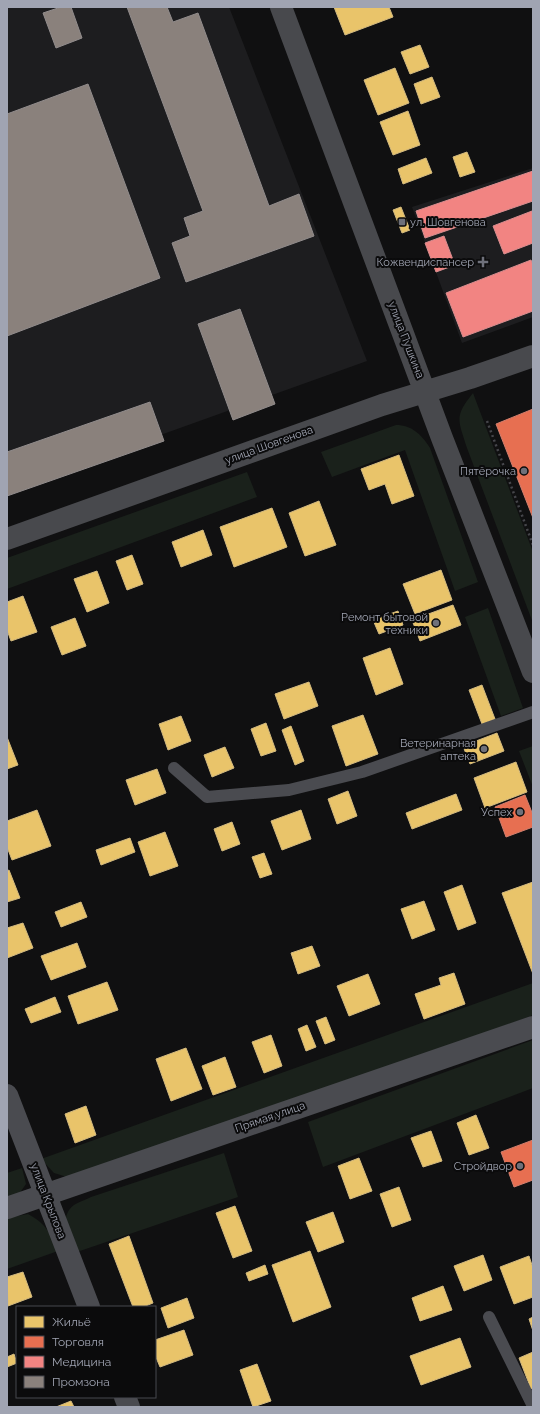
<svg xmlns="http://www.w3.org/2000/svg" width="540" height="1414" viewBox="0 0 540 1414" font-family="Raleway,sans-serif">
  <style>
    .built { fill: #1d1d1f }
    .green { fill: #1a211b }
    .homes { fill: #e9c46a; stroke: #d3ba80 }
    .shops { fill: #e76f51; stroke: #d27f6e }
    .health { fill: #f28482; stroke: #d98e90 }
    .industry { fill: #8a817c; stroke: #918c8c }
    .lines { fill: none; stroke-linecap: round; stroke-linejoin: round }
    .path { stroke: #46464b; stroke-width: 2.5; stroke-dasharray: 2 3; stroke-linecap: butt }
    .lane { stroke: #4a4b50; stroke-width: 12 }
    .street { stroke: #4a4b50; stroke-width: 22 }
    .secondary { stroke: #48494d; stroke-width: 22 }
    .poi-dot { fill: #6e707a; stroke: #0b0b0c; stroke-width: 1.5 }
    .labels { text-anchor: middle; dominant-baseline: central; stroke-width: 4; stroke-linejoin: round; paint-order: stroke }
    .poi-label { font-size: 11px; fill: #a0a4b2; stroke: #0b0b0c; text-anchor: end }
    .street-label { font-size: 11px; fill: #a0a4b2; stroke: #0b0b0c }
  </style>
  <rect width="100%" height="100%" fill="#101011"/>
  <path class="built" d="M7 7H229L367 361 7 490Z
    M533 168V317L462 343 412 207Z"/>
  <path class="green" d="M473 393 533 552V623L467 448C458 419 454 417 473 393Z
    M396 425C412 425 422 435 430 448L478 582 455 591 405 450 332 477 321 452Z
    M247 472 257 497 7 589V558Z
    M488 608 523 708 501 716 465 617Z
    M533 746V787L519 751Z
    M533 983V1015L497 1029 67 1177 54 1173 41 1159Z
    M533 1040V1088L323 1167 308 1122Z
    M224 1153 238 1197 74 1253C69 1238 58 1217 74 1205 78 1202 86 1200 91 1197Z
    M22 1168 26 1184 19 1194 7 1198V1173Z
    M28 1214C45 1223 51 1233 58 1251L7 1269V1218Z"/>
  <path class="homes" d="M334 7H389L393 17 345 35Z
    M420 45 429 67 410 74 401 52Z
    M395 68 409 103 378 115 364 80Z
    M432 77 440 97 421 104 414 84Z
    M408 111 420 145 393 155 380 122Z
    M467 152 475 172 460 177 453 157Z
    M426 158 432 173 403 184 398 169Z
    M401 207 410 230 402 233 393 210Z
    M399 455 414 496 392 504 385 484 369 490 361 469Z
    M319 501 336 545 305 556 289 513Z
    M272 508 287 547 234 567 220 527Z
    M203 530 212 555 181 567 172 542Z
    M132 555 143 584 127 590 116 561Z
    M441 570 452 600 415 614 403 584Z
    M97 571 109 603 87 612 74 579Z
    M23 596 37 632 11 641 7 630V602Z
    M453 605 461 625 420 641 412 620Z
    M398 611 403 625 379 634 373 620Z
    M75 618 86 646 62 655 51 627Z
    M390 648 403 684 376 695 363 658Z
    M309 682 318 706 284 719 275 694Z
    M482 685 495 719 482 724 469 690Z
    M363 715 378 754 346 766 332 726Z
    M181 716 191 741 168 750 159 724Z
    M266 723 276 751 261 756 251 729Z
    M291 726 304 761 295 765 282 730Z
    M497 733 504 751 470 764 463 746Z
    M7 737 18 765 7 769Z
    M225 747 234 768 212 777 204 755Z
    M516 762 527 792 485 808 474 778Z
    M157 769 166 793 135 805 126 780Z
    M348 791 357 816 337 824 328 799Z
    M456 794 462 810 412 829 406 813Z
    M37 810 51 846 12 860 7 847V821Z
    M301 810 311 839 282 850 271 821Z
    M232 822 240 844 222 851 214 829Z
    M165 832 178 866 150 876 138 842Z
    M130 838 135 852 101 865 96 850Z
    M264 853 272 874 260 878 252 857Z
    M9 870 20 898 7 902V871Z
    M533 882V974L502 893Z
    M462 885 476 923 458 930 444 892Z
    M424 901 435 930 412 939 401 909Z
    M81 902 87 917 61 927 55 912Z
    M23 923 33 948 7 958V928Z
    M77 943 86 967 51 980 41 956Z
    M312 946 320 966 298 974 291 953Z
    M454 973 465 1004 424 1019 415 994 441 985 439 978Z
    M368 974 380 1004 349 1016 337 986Z
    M107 982 118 1010 78 1024 68 996Z
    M55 997 61 1012 31 1023 25 1009Z
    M326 1017 335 1040 325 1044 316 1021Z
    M307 1025 316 1047 306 1051 298 1029Z
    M271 1035 282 1066 264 1073 252 1042Z
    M186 1048 202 1089 171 1101 156 1059Z
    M225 1057 236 1087 213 1095 202 1066Z
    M86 1106 96 1135 75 1143 65 1114Z
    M476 1115 489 1148 469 1155 457 1123Z
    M431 1131 442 1161 423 1167 411 1138Z
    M359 1158 372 1191 350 1199 338 1166Z
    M399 1187 411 1220 392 1227 380 1194Z
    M235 1206 252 1251 233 1258 216 1213Z
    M333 1212 344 1242 318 1252 306 1222Z
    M129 1236 153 1303 143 1307H133L109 1244Z
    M310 1251 331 1307 293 1322 272 1265Z
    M483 1255 492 1280 464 1291 454 1266Z
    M529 1256 533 1268V1297L514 1304 500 1267Z
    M265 1265 268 1274 249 1281 246 1273Z
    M23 1272 32 1297 8 1306 7 1277Z
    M443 1286 452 1310 420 1321 412 1298Z
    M187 1298 194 1318 168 1328 161 1308Z
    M533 1317V1331L529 1319Z
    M184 1330 193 1355 160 1367 155 1355V1340Z
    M460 1338 471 1367 421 1385 410 1356Z
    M533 1352V1388L531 1389 519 1358Z
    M14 1354 17 1363 7 1367V1357Z
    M257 1364 271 1401 253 1407 240 1370Z
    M71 1401 74 1407H56Z"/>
  <path class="shops" d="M533 409V518L496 424Z
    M525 795 533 815V827L506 837 495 807Z
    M533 1140V1180L514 1187 501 1152Z"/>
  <path class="health" d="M533 171V201L425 238 416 211Z
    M532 211 533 243 504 254 493 226Z
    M444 236 455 265 436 272 425 243Z
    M531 260 533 265V311L463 337 446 293Z"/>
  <path class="industry" d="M61 7H71L82 38 56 48 43 13Z
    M127 7H167L173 22 198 13 269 206 299 194 314 236 186 282 172 243 190 236 184 218 203 211Z
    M88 84 160 278 7 336V114Z
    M240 309 275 404 233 420 198 324Z
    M150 402 164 441 7 496V452Z"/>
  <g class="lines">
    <path class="path" d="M487 421 533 545"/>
    <path class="lane" d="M174 768 207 797 289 790 362 772 533 712
      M489 1317 533 1406"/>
    <path class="street" d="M7 1095 89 1307
      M7 1208 533 1027
      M125 1397 129 1407"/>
    <path class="secondary" d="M281 7 442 438 533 672
      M7 539 382 405 470 378 533 356"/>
  </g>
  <g class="poi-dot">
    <rect x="398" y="218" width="8" height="8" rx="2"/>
    <path d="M481 256h4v4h4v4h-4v4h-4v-4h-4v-4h4z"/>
    <circle cx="524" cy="471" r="4"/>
    <circle cx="436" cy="623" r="4"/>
    <circle cx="484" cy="749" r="4"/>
    <circle cx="520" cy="812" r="4"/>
    <circle cx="520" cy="1166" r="4"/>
  </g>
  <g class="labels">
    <g class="poi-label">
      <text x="410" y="222" text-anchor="start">ул. Шовгенова</text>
      <text x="474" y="262">Кожвендиспансер</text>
      <text x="516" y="471">Пятёрочка</text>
      <text x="428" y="617">Ремонт бытовой<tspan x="428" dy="13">техники</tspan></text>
      <text x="476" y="743">Ветеринарная<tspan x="476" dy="13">аптека</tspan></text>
      <text x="512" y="812">Успех</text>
      <text x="512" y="1166">Стройдвор</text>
    </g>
    <g class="street-label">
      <text transform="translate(406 340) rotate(69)">улица Пушкина</text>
      <text transform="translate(269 445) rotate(-20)">улица Шовгенова</text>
      <text transform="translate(270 1117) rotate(-19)">Прямая улица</text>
      <text transform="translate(48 1201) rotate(69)">улица Крылова</text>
    </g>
  </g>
  <rect width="540" height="1414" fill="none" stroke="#a0a4b2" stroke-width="16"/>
  <rect x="16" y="1306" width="140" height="92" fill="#0b0b0c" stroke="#47484e"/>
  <rect x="24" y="1316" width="20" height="12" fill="#e9c46a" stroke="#47484e"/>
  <text x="52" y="1326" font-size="12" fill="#a0a4b2">Жильё</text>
  <rect x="24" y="1336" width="20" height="12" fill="#e76f51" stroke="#47484e"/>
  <text x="52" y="1346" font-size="12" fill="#a0a4b2">Торговля</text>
  <rect x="24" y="1356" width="20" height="12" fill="#f28482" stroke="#47484e"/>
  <text x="52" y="1366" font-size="12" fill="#a0a4b2">Медицина</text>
  <rect x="24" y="1376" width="20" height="12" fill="#8a817c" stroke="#47484e"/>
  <text x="52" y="1386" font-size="12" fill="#a0a4b2">Промзона</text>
</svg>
